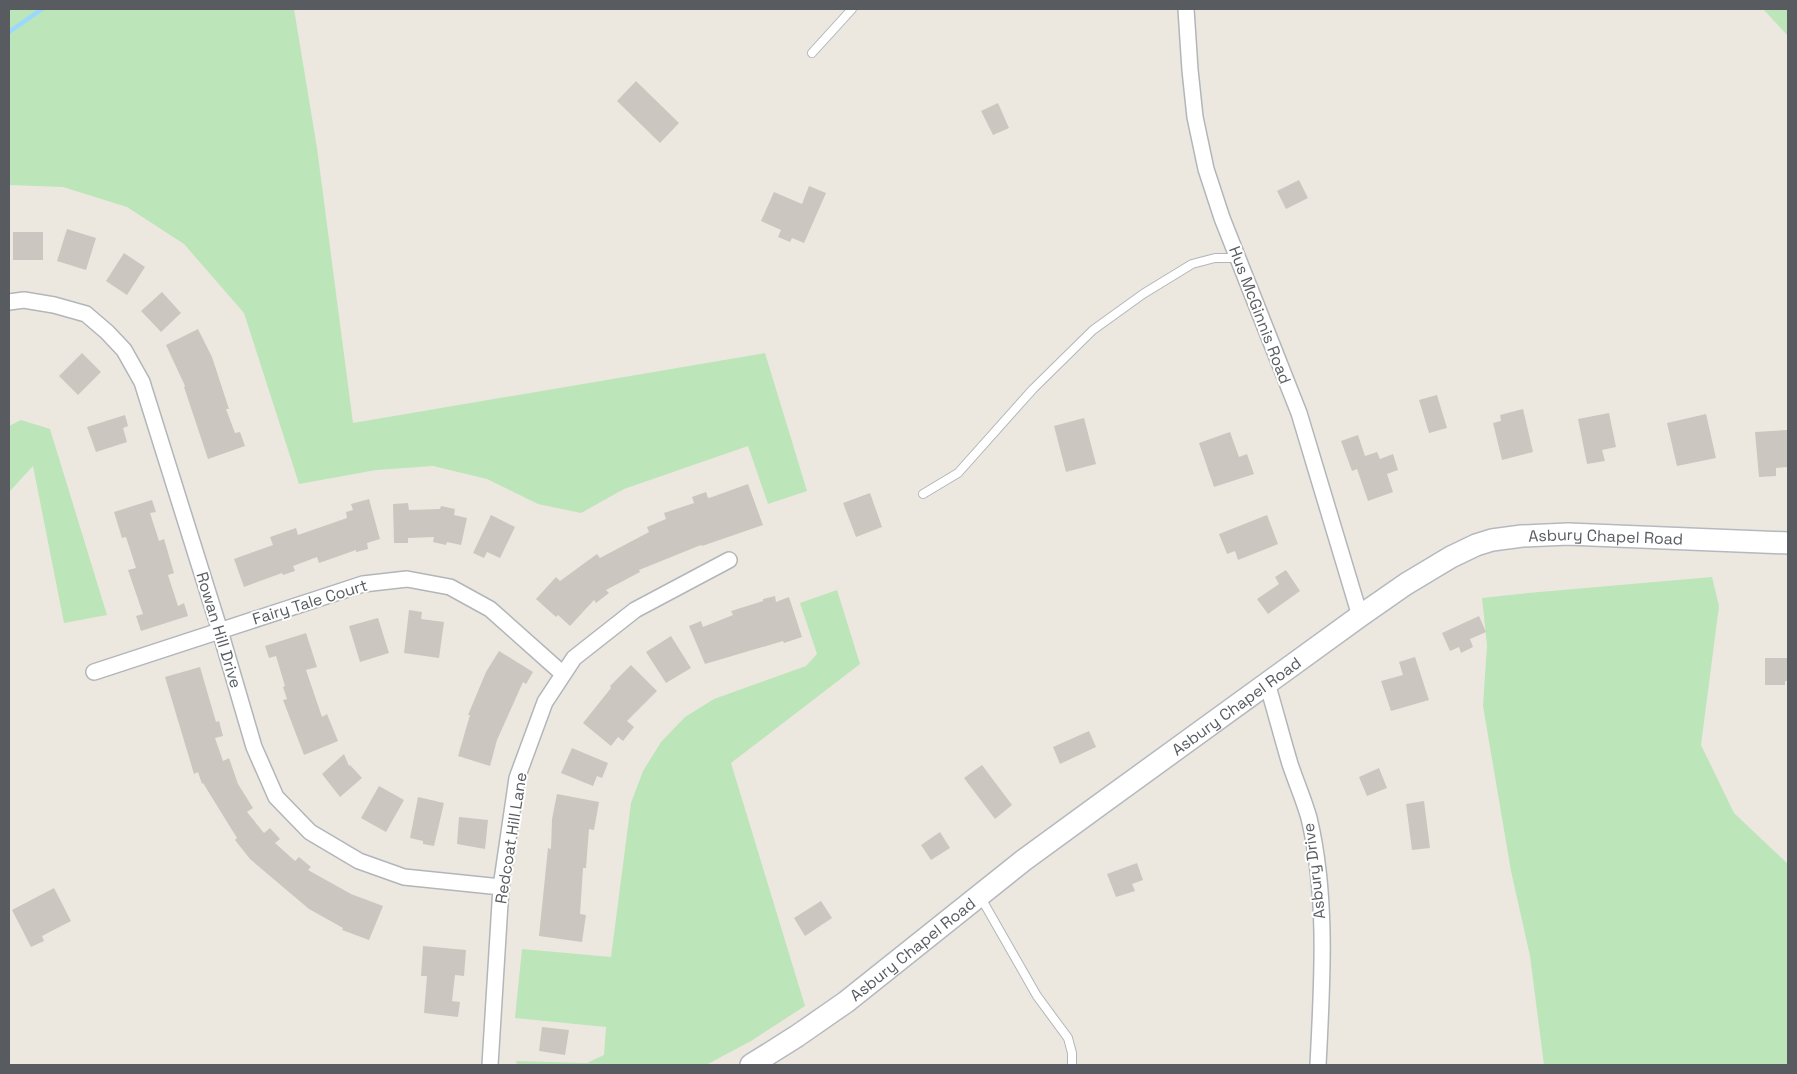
<svg xmlns="http://www.w3.org/2000/svg" width="1797" height="1074" viewBox="0 0 1797 1074" font-family="'Space Grotesk',sans-serif">
  <style>
    .green { fill: #bce5ba }
    .lines { fill: none; stroke-linecap: round; stroke-linejoin: round }
    .stream { stroke: #9bd8ff; stroke-width: 4.5 }
    .building { fill: #cbc6c0 }
    .lane-casing { stroke: #b2b6ba; stroke-width: 10 }
    .street-casing { stroke: #b2b6ba; stroke-width: 18 }
    .secondary-casing { stroke: #b5b9bf; stroke-width: 24 }
    .lane { stroke: #fff; stroke-width: 8 }
    .street { stroke: #fff; stroke-width: 15 }
    .secondary { stroke: #fff; stroke-width: 21 }
    .labels { text-anchor: middle; dominant-baseline: central; stroke-width: 4; stroke-linejoin: round; paint-order: stroke }
    .street-label { font-size: 16px; fill: #585c60; stroke: #fff }
  </style>
  <rect width="100%" height="100%" fill="#ece8df"/>
  <path class="green" d="M9 9H294L317 148 353 423 765 353 807 491 768 504 748 446 624 489 581 513 538 504 487 479 433 466 376 470 299 484 244 313 184 244 127 207 63 187 9 185Z
    M1763 9H1788V36Z
    M21 420 50 429 107 615 64 623 33 466 9 492V426Z
    M1712 577 1719 606 1701 745 1734 813 1788 864V1065H1544L1530 956 1511 871 1483 706 1487 645 1482 598 1528 593Z
    M837 590 860 664 731 763 805 1006 751 1041 706 1065H517L516 1061 587 1063 604 1055 606 1027 515 1018 522 949 611 957 631 803 643 771 661 742 685 717 714 699 806 666 817 654 800 603Z"/>
  <g class="lines">
    <path class="stream" d="M9 32 42 9"/>
  </g>
  <path class="building" d="M636 81 679 123 660 143 617 101Z
    M998 103 1009 128 993 135 981 111Z
    M1299 180 1308 198 1286 209 1277 191Z
    M809 186 826 193 804 243 792 238 790 242 778 237 781 230 761 221 774 192 802 204Z
    M67 229 96 238 86 270 57 261Z
    M13 232H43V260H13Z
    M124 253 145 267 127 295 106 281Z
    M162 292 181 313 161 332 141 311Z
    M198 329 212 357 229 409H226L235 433 240 432 245 446 208 459 184 387 185 386 166 345Z
    M82 353 101 372 78 395 59 376Z
    M1437 395 1447 428 1429 433 1419 400Z
    M1523 409 1533 452 1502 460 1493 423 1501 421 1500 415Z
    M1609 413 1616 447 1602 450 1605 461 1587 464 1578 419Z
    M1706 414 1716 458 1677 466 1667 423Z
    M125 415 128 426 123 428 127 442 96 452 87 427Z
    M1084 418 1096 464 1066 472 1054 426Z
    M1788 430V467L1776 468V476L1759 477 1755 432Z
    M1230 432 1239 457 1247 454 1254 474 1214 487 1199 443Z
    M1358 435 1365 456 1377 452 1380 459 1393 454 1398 470 1387 474 1393 492 1368 501 1357 469 1352 471 1341 441Z
    M748 484 763 525 702 546 701 545 639 570 640 572 606 590 609 593 596 603 594 600 570 626 558 615 556 617 536 599 556 577 560 581 597 554 600 558 649 532 647 527 666 519 664 513 694 503 692 497 706 492 708 498 712 497Z
    M870 493 882 527 856 537 843 503Z
    M369 499 380 539 367 543 368 549 356 552V550L319 563 317 557 293 566 295 571 283 575 282 573 244 587 234 559 273 545 270 537 296 528 298 535 347 518 346 512 353 510 351 504Z
    M152 500 156 512 150 513 159 541 164 539 174 573 168 575 178 606 184 603 188 616 141 631 136 616 143 614 128 570 136 568 126 537 122 538 114 512Z
    M408 503 409 510 440 509 441 506 455 509 454 515 467 518 461 545 447 542 446 545 433 542 434 537 408 538V543H394L393 504Z
    M491 515 515 527 500 558 487 552 484 558 473 553Z
    M1267 515 1278 544 1238 560 1235 551 1227 554 1219 534Z
    M1286 570 1300 591 1268 614 1257 599 1279 584 1275 577Z
    M775 596 776 602 789 597 802 637 784 643 783 641 705 664 689 626 701 621 703 627 733 615 731 611 763 601V599Z
    M409 610 422 612 421 619 444 622 439 658 404 653Z
    M1479 616 1486 632 1470 639 1473 647 1461 653 1459 647 1450 651 1442 633Z
    M378 618 389 653 360 662 349 626Z
    M306 633 317 667 306 670 322 717 327 714 338 741 304 755 283 700 287 699 283 687 285 686 276 656 269 658 265 646Z
    M671 636 691 668 666 683 646 652Z
    M499 651 533 672 526 684 523 682 497 740 490 766 458 756 470 715H468L486 672Z
    M1415 657 1429 700 1391 711 1381 681 1403 675 1399 662Z
    M1765 658H1788V681H1785V685H1765Z
    M631 665 657 691 627 721 634 727 623 741 618 737 611 746 583 723 611 688 610 686Z
    M200 667 216 722 219 721 223 736 215 738 223 761 229 758 238 784 253 808 247 812 264 833 270 828 280 839 275 843 295 861 299 857 311 867 308 870 351 894 383 906 369 940 342 930 343 928 309 909 250 859 235 840 237 838 203 783 202 784 198 772 194 774 165 677Z
    M1089 731 1096 747 1060 764 1053 747Z
    M572 748 608 763 602 778 597 776 593 786 561 773Z
    M344 754 349 766 350 765 362 778 340 797 322 774Z
    M982 765 1012 805 995 819 964 778Z
    M1379 768 1387 788 1367 796 1359 777Z
    M379 786 404 800 386 832 361 818Z
    M557 794 599 802 594 830 589 829 586 868H583L580 914 586 915 582 942 539 936 548 848 551 849 552 819Z
    M418 797 444 803 434 846 423 844V841L410 838Z
    M1424 801 1430 848 1412 850 1406 804Z
    M459 817 488 820 485 849 457 844Z
    M940 832 950 848 931 860 921 845Z
    M1137 863 1143 880 1132 884 1135 891 1116 897 1107 874Z
    M54 888 71 921 42 936 44 941 31 947 12 910Z
    M821 901 832 918 805 936 794 918Z
    M423 946 466 950 464 976 455 975 452 1001 460 1002 458 1017 424 1013 427 976H421Z
    M542 1027 569 1030 565 1055 539 1051Z"/>
  <g class="lines">
    <g class="lane-casing">
      <path id="lane" d="M812 53 852 9
        M923 494 958 473 1033 389 1093 330 1143 294 1192 264 1215 258H1238
        M981 898 1037 996 1068 1038 1072 1053V1065"/>
    </g>
    <g class="street-casing">
      <path id="street" d="M1186 9 1190 70 1195 117 1206 169 1222 218 1299 413 1360 616
        M9 302 24 300 54 305 86 314 107 332 124 350 142 382 220 631 254 747 276 797 310 832 359 861 404 877 501 887
        M94 672 363 584 407 579 450 587 490 609 563 674
        M1267 683C1275 710 1282 737 1290 764 1296 782 1304 800 1309 818 1328 897 1322 985 1318 1065
        M490 1065 501 887 517 778 545 702 574 658 635 610 729 560"/>
    </g>
    <g class="secondary-casing">
      <g id="secondary">
        <path id="s1" d="M751 1065 797 1036 846 1002 1024 860 1098 806 1360 616 1406 584 1451 557 1476 545 1492 540 1522 536 1568 534 1788 543"/>
      </g>
    </g>
    <use href="#lane" class="lane"/>
    <use href="#street" class="street"/>
    <use href="#secondary" class="secondary"/>
  </g>
  <g class="labels">
    <g class="street-label">
      <text transform="translate(1260 315) rotate(69)">Hus McGinnis Road</text>
      <text stroke="none"><textPath href="#s1" startOffset="1024">Asbury Chapel Road</textPath></text>
      <text transform="translate(310 602) rotate(-17)">Fairy Tale Court</text>
      <text transform="translate(219 630) rotate(73)">Rowan Hill Drive</text>
      <text stroke="none"><textPath href="#s1" startOffset="604">Asbury Chapel Road</textPath></text>
      <text transform="translate(511 838) rotate(-81)">Redcoat Hill Lane</text>
      <text transform="translate(1314 871) rotate(-97)">Asbury Drive</text>
      <text stroke="none"><textPath href="#s1" startOffset="199">Asbury Chapel Road</textPath></text>
    </g>
  </g>
  <rect width="1797" height="1074" fill="none" stroke="#585c60" stroke-width="20"/>
</svg>
